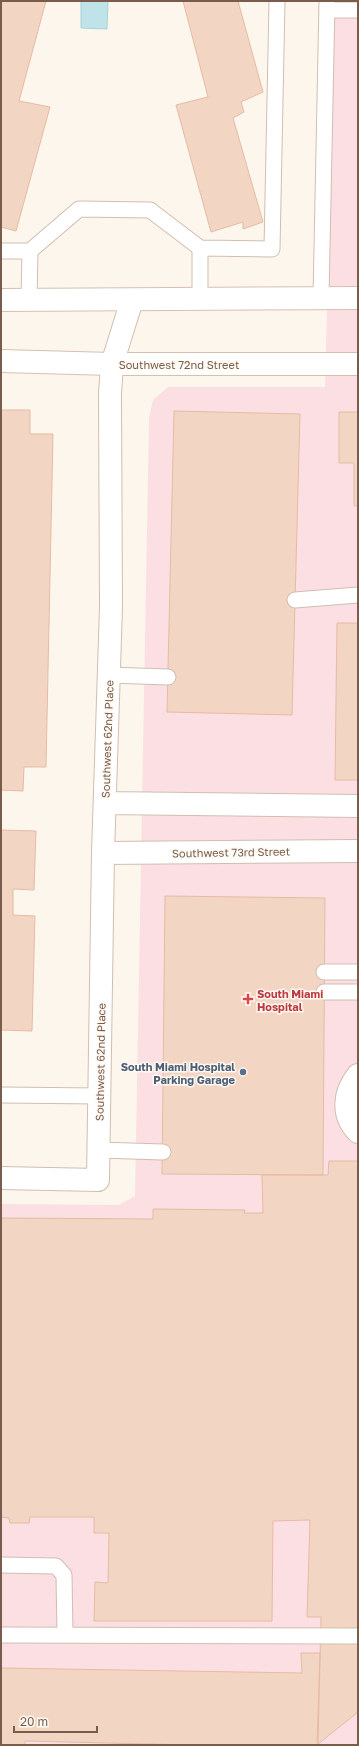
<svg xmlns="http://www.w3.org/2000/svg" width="359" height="1746" viewBox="0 0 359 1746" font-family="'Golos Text',sans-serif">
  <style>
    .medical { fill: #fbdfe3 }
    .water { fill: #bfe3e8; stroke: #a5d3da }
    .building { fill: #f3d5c3; stroke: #e6bba3 }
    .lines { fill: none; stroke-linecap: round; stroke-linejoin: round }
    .lane-casing { stroke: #d1beb0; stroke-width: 17 }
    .street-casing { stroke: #d1beb0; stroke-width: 24 }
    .secondary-casing { stroke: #d6c0b0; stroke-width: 24 }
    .lane { stroke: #fff; stroke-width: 15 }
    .street { stroke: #fff; stroke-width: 22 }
    .secondary { stroke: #fff; stroke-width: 22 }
    .health-dot { fill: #e0444e; stroke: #fffaf3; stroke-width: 1.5 }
    .service-dot { fill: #5c6f8a; stroke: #fffaf3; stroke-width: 1.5 }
    .labels { text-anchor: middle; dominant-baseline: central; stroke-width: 3; stroke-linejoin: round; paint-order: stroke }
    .street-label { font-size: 11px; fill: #7a5c4d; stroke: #fffaf3 }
    .health-label { font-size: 11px; font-weight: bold; fill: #be3a42; stroke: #fffaf3; text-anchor: start }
    .service-label { font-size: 11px; font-weight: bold; fill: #4e5e75; stroke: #fffaf3; text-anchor: end }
  </style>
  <rect width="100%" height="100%" fill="#fdf6ec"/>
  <path class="medical" d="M335 1H358V1743L355 1745H1V1204L119 1205 135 1196 149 418 153 400 168 387H325Z"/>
  <path class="water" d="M81 1H108L107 29 81 28Z"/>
  <path class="building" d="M1 1H46L19 101 50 107 16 231 1 227Z
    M183 1H238L263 92 241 102 244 112 233 118 263 222 243 229V222L211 232 176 105 208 97Z
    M1 410H30V434H53L46 767H24L23 791 1 790Z
    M174 411 300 414 292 715 167 712Z
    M339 412H358V506H354V463H339Z
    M337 623H358V780H335Z
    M1 830 36 831 34 890 13 889V915L35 916 32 1031 1 1030Z
    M165 896 325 898 323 1175 162 1174Z
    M329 1161H358V1712L318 1744 321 1617H307L310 1520 273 1521 272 1621H94L95 1582 108 1583 109 1533H94V1517H30L29 1523H10L9 1518 1 1517V1218L153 1219V1209L245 1210 244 1213H263L262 1175H328Z
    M301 1653H320L317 1745H191L25 1741V1745H1V1668L302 1673Z"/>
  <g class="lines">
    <g class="lane-casing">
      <path id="lane" d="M327 10H358
        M1 251H30L79 209 150 210 200 248 272 249 277 1
        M321 298 327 1
        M200 299V248
        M29 300 30 251
        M295 600 358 595
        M109 675 168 677
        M324 972H358
        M324 992H358
        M1 1095 99 1096
        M98 1150 163 1152
        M1 1565 56 1566 64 1575 65 1635
        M1 1635 358 1636"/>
    </g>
    <g class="street-casing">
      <path id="street" d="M105 803 358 806
        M103 853 358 851
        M358 1075C344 1092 341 1115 358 1132
        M1 1178 98 1180 103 853 111 607 110 394 112 364 132 300"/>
    </g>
    <g class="secondary-casing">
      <path id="secondary" d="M1 300 358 298
        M1 361 112 364H358"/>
    </g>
    <use href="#lane" class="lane"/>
    <use href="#street" class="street"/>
    <use href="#secondary" class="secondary"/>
  </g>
  <path class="health-dot" d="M246 993h4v4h4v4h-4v4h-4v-4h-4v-4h4z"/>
  <circle class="service-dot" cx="243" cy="1072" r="4"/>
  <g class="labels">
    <g class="street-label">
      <text x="179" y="364">Southwest 72nd Street</text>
      <text transform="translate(107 739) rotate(-88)">Southwest 62nd Place</text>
      <text transform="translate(231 852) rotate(-1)">Southwest 73rd Street</text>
      <text transform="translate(100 1062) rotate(-89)">Southwest 62nd Place</text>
    </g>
    <g class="health-label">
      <text x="257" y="993">South Miami<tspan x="257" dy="13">Hospital</tspan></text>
    </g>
    <g class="service-label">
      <text x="235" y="1066">South Miami Hospital<tspan x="235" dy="13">Parking Garage</tspan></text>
    </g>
  </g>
  <rect width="359" height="1746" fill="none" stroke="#7a5c4d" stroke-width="4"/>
  <path d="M14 1726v6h83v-6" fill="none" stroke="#7a5c4d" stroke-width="2"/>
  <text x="20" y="1726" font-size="12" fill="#7a5c4d" stroke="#fffaf3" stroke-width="3" paint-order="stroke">20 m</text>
</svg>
